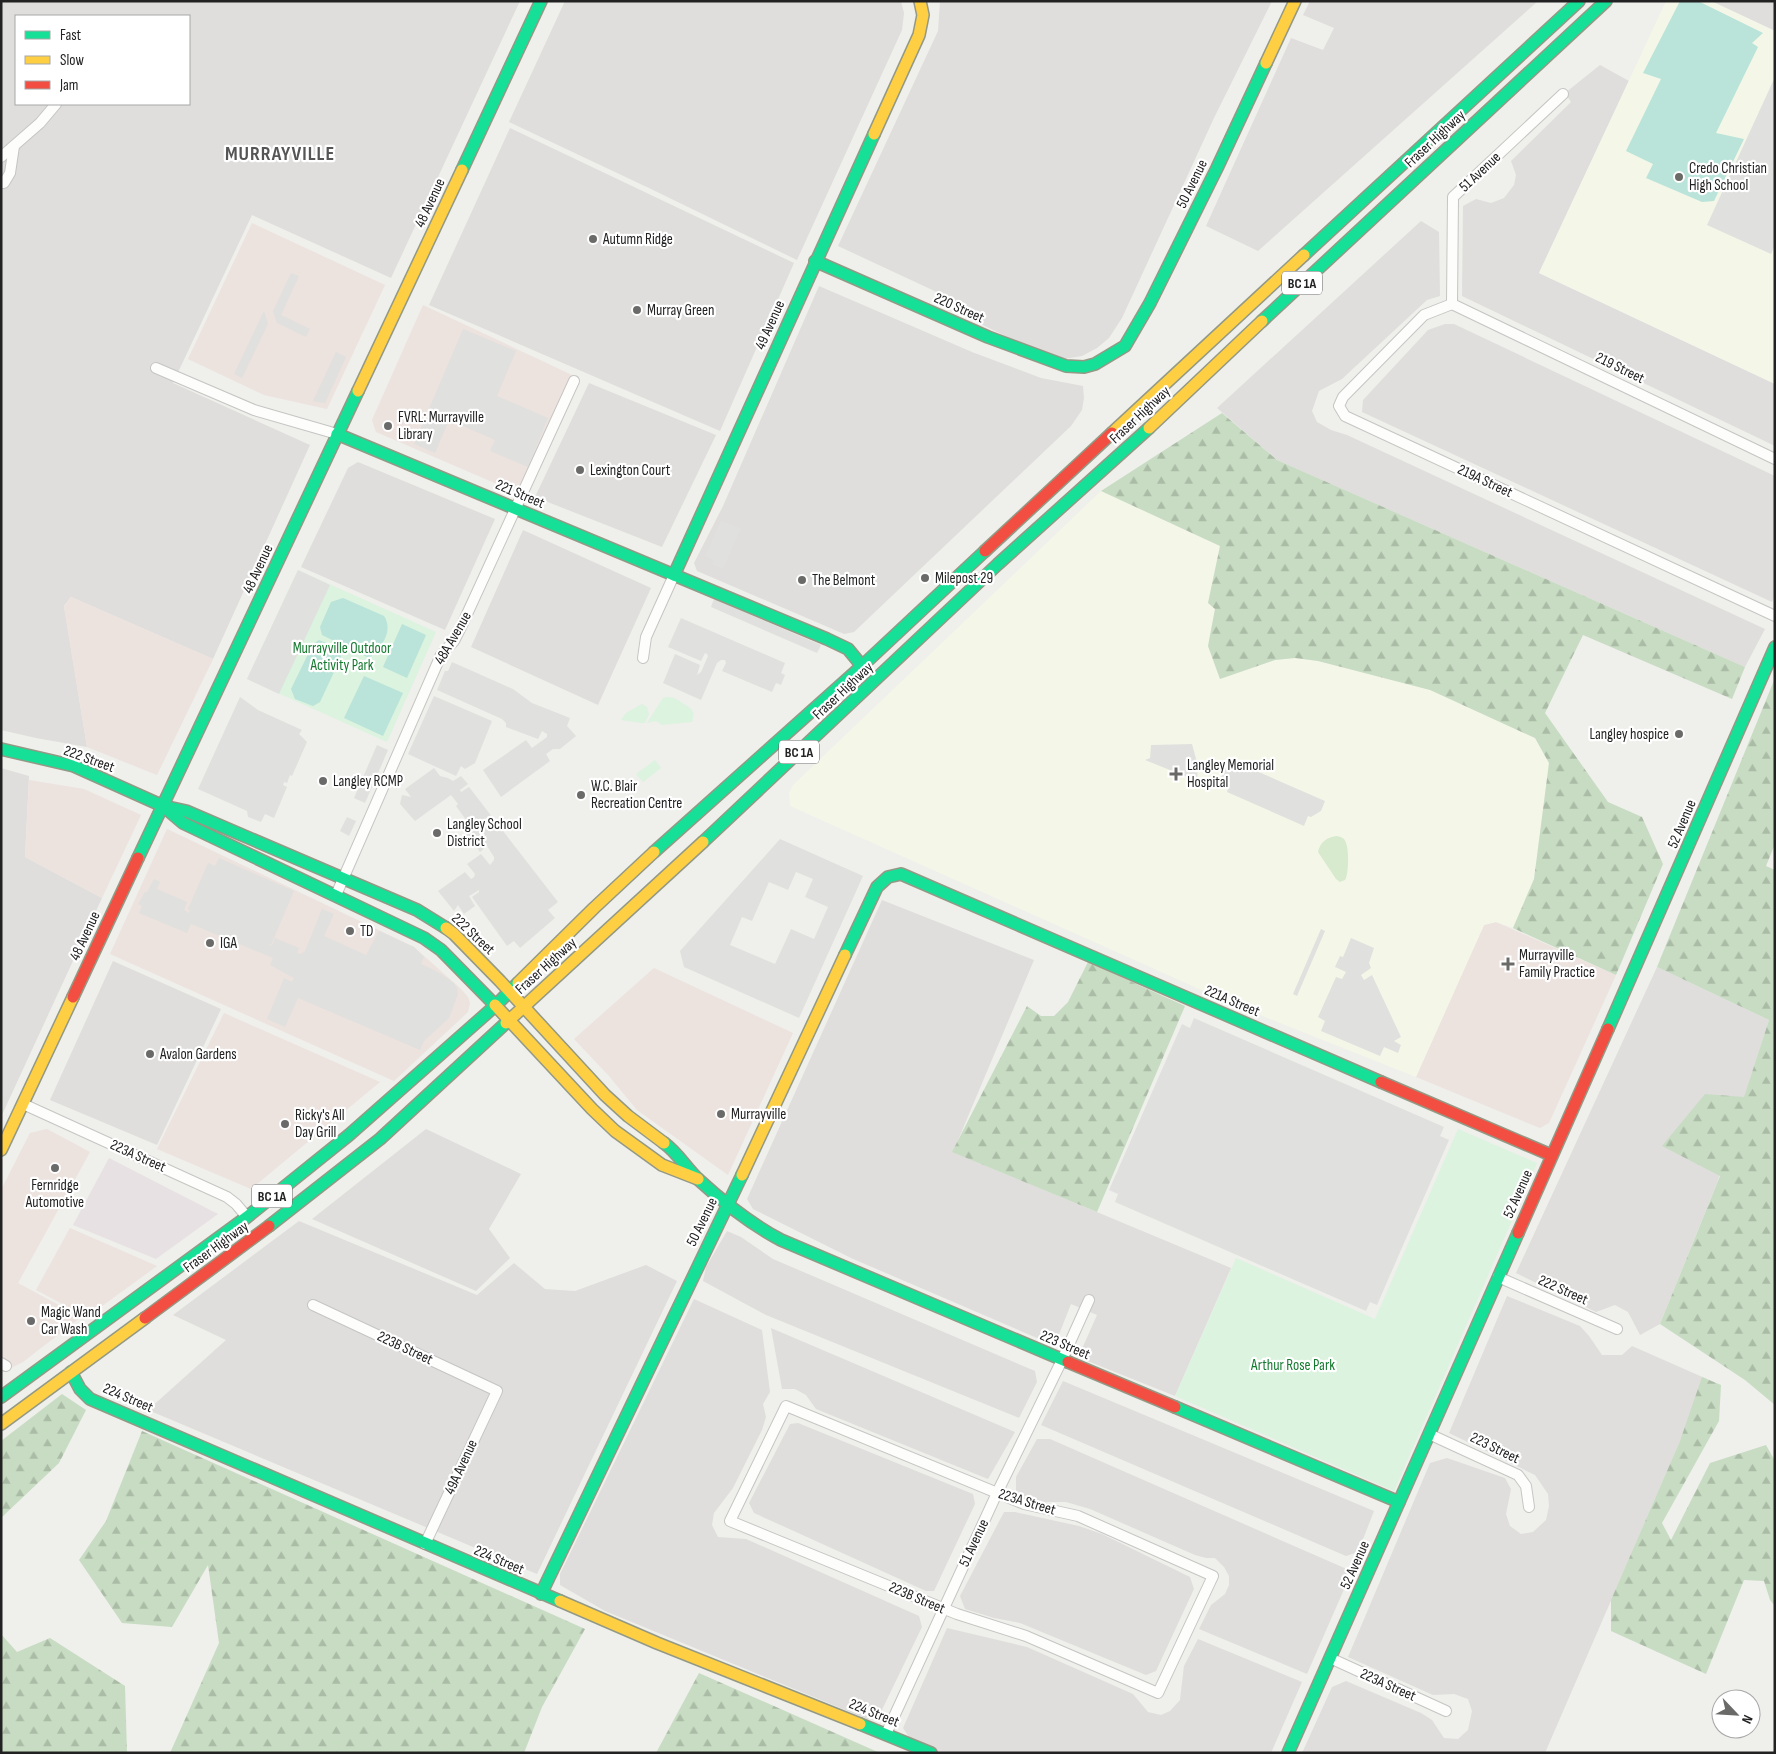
<svg xmlns="http://www.w3.org/2000/svg" width="1776" height="1754" viewBox="0 0 1776 1754" font-family="'Sofia Sans Condensed',sans-serif">
  <style>
    .residential { fill: #dfdedc; fill-rule: evenodd }
    .commercial { fill: #ece2de }
    .industrial { fill: #e8e1e3 }
    .education { fill: #f4f7e8 }
    .forest { fill: url(#forest-firs) }
    .park { fill: #dbf3df }
    .garden { fill: #d7eacd }
    .pitch { fill: #bae3d9 }
    .parking { fill: #e0e0de; fill-rule: evenodd }
    .lines { fill: none; stroke-linecap: round; stroke-linejoin: round }
    .street-casing { stroke: #c5c5c3; stroke-width: 12 }
    .fast-casing { stroke: #939984; stroke-width: 14 }
    .slow-casing { stroke: #939984; stroke-width: 14 }
    .jam-casing { stroke: #939984; stroke-width: 14 }
    .street { stroke: #fdfdfc; stroke-width: 10 }
    .fast { stroke: #16e098; stroke-width: 11 }
    .slow { stroke: #ffcf43; stroke-width: 11 }
    .jam { stroke: #f24e42; stroke-width: 11 }
    .poi-dot { fill: #6a6a68; stroke: #fff; stroke-width: 2 }
    .labels { text-anchor: middle; dominant-baseline: central; stroke-width: 4.5; stroke-linejoin: round; paint-order: stroke }
    .shield { fill: #fff; stroke: #646464; stroke-width: 1 }
    .shield-label { font-size: 14px; font-weight: bold; fill: #222 }
    .street-label { font-size: 15px; fill: #222; stroke: #fff }
    .poi-label { font-size: 15px; fill: #222; stroke: #fff; text-anchor: start }
    .park-label { font-size: 15px; fill: #157a30; stroke: #fff }
    .district-label { font-size: 20px; font-weight: bold; letter-spacing: 1px; fill: #555; stroke: #fff }
  </style>
  <defs>
    <pattern id="forest-firs" width="22" height="20" patternUnits="userSpaceOnUse" patternTransform="scale(1.25)"><rect width="22" height="20" fill="#c7dcc2"/><path d="M5 1l3.5 6h-7zM16 11l3.5 6h-7z" fill="#abbca6"/></pattern>
  </defs>
  <rect width="100%" height="100%" fill="#efefeb"/>
  <g class="residential">
    <path d="M1 1H520L391 278 252 215 173 383 310 445 213 659 71 597 64 606 87 747 36 738 1 730ZM16 16H189V104H16Z"/>
    <path d="M565 1H901L904 13 902 30 797 260 651 189 509 122Z"/>
    <path d="M940 1H1272L1214 118 1122 318 1109 338 1097 348 1082 356 1064 359 1046 356 952 310 956 301 838 246 938 31Z"/>
    <path d="M1310 1H1538L1258 251 1206 226 1291 38 1323 50 1334 28 1303 15Z"/>
    <path d="M1711 1H1775V31Z"/>
    <path d="M1600 65 1629 81 1539 273 1775 384V446L1462 296 1463 206 1476 199 1491 203 1504 198 1514 185 1516 175 1511 161 1571 102 1565 93Z"/>
    <path d="M510 128 794 263 720 431 429 305Z"/>
    <path d="M1421 221 1439 232 1440 296 1427 300 1342 379 1319 391 1312 411 1317 422 1331 430 1347 435 1765 629 1745 667 1277 460 1217 408Z"/>
    <path d="M819 286 972 352 1041 378 1083 386 1084 398 1082 410 1071 426 854 632 844 634 697 571 694 563 723 506Z"/>
    <path d="M1445 324H1454L1775 476V596L1772 602 1362 412 1363 400 1428 330Z"/>
    <path d="M589 383 716 435 662 547 535 497Z"/>
    <path d="M358 462 495 519 445 630 301 567 348 468Z"/>
    <path d="M523 530 651 588 598 705 471 647Z"/>
    <path d="M1 768 29 776 25 857 102 898 1 1117Z"/>
    <path d="M882 900 1034 960 953 1152 1231 1268 1175 1396 1085 1360 1081 1351 1097 1315 1071 1304 1058 1337 1051 1344 851 1258 753 1209 747 1199Z"/>
    <path d="M113 961 221 1009 157 1145 50 1100Z"/>
    <path d="M1657 967 1769 1020 1717 1183 1660 1324 1640 1335 1628 1312 1615 1305 1596 1312 1516 1273Z"/>
    <path d="M426 1129 521 1174 489 1229 510 1258 476 1291 312 1219Z"/>
    <path d="M299 1221 477 1295 514 1263 545 1289 575 1291 646 1265 677 1281 537 1574 148 1410 226 1340 173 1315Z"/>
    <path d="M727 1231 741 1237 773 1259 1035 1371 1037 1382 1019 1418 766 1315 703 1281 706 1267Z"/>
    <path d="M1507 1296 1580 1326 1589 1336 1602 1355H1622L1632 1346 1707 1379 1545 1753H1302L1332 1687 1346 1681 1421 1713 1432 1720 1444 1738 1458 1739 1468 1730 1472 1711 1468 1699 1454 1694 1433 1695 1348 1657 1430 1463 1447 1458 1505 1478 1511 1489 1506 1514 1510 1526 1521 1534 1533 1532 1546 1520 1549 1506 1548 1494 1535 1475 1449 1433Z"/>
    <path d="M694 1299 762 1330 770 1392 763 1404 766 1417 762 1430 733 1488 714 1513 712 1525 718 1537 746 1539 919 1616 922 1627 877 1720 867 1719 605 1611 560 1585V1574Z"/>
    <path d="M771 1328 1015 1432 988 1479 816 1409 806 1395 795 1389H782Z"/>
    <path d="M1063 1381 1374 1511 1358 1552 1346 1556 1041 1425Z"/>
    <path d="M798 1423 973 1494 975 1504 934 1591H926L754 1513 749 1503 790 1424Z"/>
    <path d="M1037 1439H1050L1349 1570V1578L1307 1674 1199 1629 1211 1605 1225 1594 1229 1585V1576L1224 1567 1215 1558H1206L1195 1555 1090 1509 1066 1502H1043L1024 1496 1016 1491V1477Z"/>
    <path d="M1004 1512H1015L1079 1526 1102 1534 1190 1577 1194 1589 1156 1671 1146 1675 1020 1623 994 1618 965 1609 960 1596Z"/>
    <path d="M947 1628 1027 1647 1133 1694 1148 1712 1161 1715 1170 1711 1180 1700 1184 1666 1198 1639 1302 1682 1271 1753H942L911 1740 903 1728Z"/>
  </g>
  <g class="commercial">
    <path d="M252 223 385 285 327 409 264 395 188 359Z"/>
    <path d="M423 305 572 375 518 493 376 432 372 420Z"/>
    <path d="M71 597 213 659 157 775 87 747 64 607Z"/>
    <path d="M29 780 84 789 141 815 102 898 25 857Z"/>
    <path d="M167 829 414 947 461 989 468 997 470 1003 468 1012 394 1081 110 954Z"/>
    <path d="M1496 922 1616 975 1549 1123 1540 1128 1416 1077 1484 925Z"/>
    <path d="M654 968 793 1033 728 1175 637 1110 609 1076 574 1039Z"/>
    <path d="M224 1013 380 1082 251 1189 157 1149Z"/>
    <path d="M47 1129 90 1152 18 1283 81 1317 23 1362 1 1373V1190L30 1133Z"/>
    <path d="M70 1228 157 1266 87 1317 36 1290Z"/>
  </g>
  <path class="industrial" d="M109 1158 218 1214 156 1259 73 1225Z"/>
  <g class="education">
    <path d="M1666 1H1711L1775 31V384L1539 273Z"/>
    <path d="M1101 491 1220 546 1208 603 1215 609 1208 646 1220 679 1275 660 1295 658 1318 661 1431 690 1535 738 1549 763 1534 879 1513 928 1496 922 1484 925 1416 1077 1235 1005 790 806 789 793 793 785Z"/>
  </g>
  <g class="forest">
    <path d="M1222 413 1277 460 1745 667 1732 699 1583 635 1545 713 1608 802 1642 817 1663 864 1616 975 1513 928 1534 879 1549 763 1535 738 1430 690 1318 661 1295 658 1275 660 1220 679 1208 646 1215 609 1208 603 1220 546 1101 491Z"/>
    <path d="M1775 678V844L1766 866 1775 870V1405L1745 1380 1660 1324 1720 1176 1662 1146 1705 1094 1744 1097 1769 1020 1657 967Z"/>
    <path d="M1088 962 1185 1006 1097 1212 952 1152 1027 1006 1041 1016H1054L1068 1002Z"/>
    <path d="M1702 1377 1721 1385 1719 1421 1662 1523 1671 1540 1710 1463 1766 1445 1775 1461V1606L1770 1600 1764 1581 1744 1580 1706 1674 1611 1631V1600L1680 1441Z"/>
    <path d="M62 1394 86 1410 59 1463 1 1518V1441Z"/>
    <path d="M142 1431 585 1629 542 1707 524 1753H170L219 1643 208 1565 172 1627 122 1623 79 1560 106 1521Z"/>
    <path d="M1 1634 17 1652 50 1638 125 1686 127 1753H1Z"/>
    <path d="M699 1673 880 1753H656Z"/>
  </g>
  <g class="park">
    <path d="M298 570 436 632 387 742 247 679Z"/>
    <path d="M667 697C674 697 677 699 682 703 691 708 696 710 692 722L662 725 656 721 647 723 663 698Z"/>
    <path d="M642 704 647 707 649 714 645 723H641L621 720 626 713Z"/>
    <path d="M655 760 661 768 643 782 636 774Z"/>
    <path d="M1458 1129 1537 1163 1394 1491 1175 1396 1236 1258 1375 1319Z"/>
  </g>
  <path class="garden" d="M1337 836C1341 837 1345 838 1346 843 1349 850 1349 874 1345 880L1340 882 1336 879 1318 852C1320 842 1327 837 1337 836Z"/>
  <g class="pitch">
    <path d="M1680 1H1698L1763 33 1752 43 1758 47 1716 133 1744 139 1714 201 1702 202 1646 178 1653 164 1626 151 1661 79 1643 73Z"/>
    <path d="M343 598 384 616C394 631 381 648 369 658L322 635 320 627 331 602Z"/>
    <path d="M402 624 426 635 407 678 383 667Z"/>
    <path d="M319 640 336 647 341 653V657L320 702 313 706 295 699 291 689 313 644Z"/>
    <path d="M364 676 403 693 383 736 344 718Z"/>
  </g>
  <g class="parking">
    <path d="M1775 77V245L1771 254 1707 225Z"/>
    <path d="M291 273 299 276 281 315 310 329 306 337 277 323 273 311Z"/>
    <path d="M264 311 268 324 242 378 234 374Z"/>
    <path d="M463 329 516 351 497 396 548 418 528 467 490 451 495 440 449 420 435 453 414 444Z"/>
    <path d="M336 352 346 357 325 403 313 401Z"/>
    <path d="M721 521 741 529 723 569 712 564 713 560 705 556Z"/>
    <path d="M298 570 330 585 279 694 247 679Z"/>
    <path d="M714 599 821 645 817 653 711 607Z"/>
    <path d="M681 618 785 663 781 673 785 675 781 685 776 683 772 692 722 671 726 663 725 660H721L717 663 701 700 663 683 675 654 700 665 697 675 701 672 708 656 707 654 705 653 701 661 668 647Z"/>
    <path d="M452 662 513 689 532 703 570 718 567 726 576 736 560 749H553L546 754 550 761 501 797 483 770 526 740 532 748 547 737V734L542 731 538 739 506 727V723L502 719 437 690 445 671H448Z"/>
    <path d="M434 696 492 721 475 763 465 769 461 766 456 776 408 754Z"/>
    <path d="M240 697 258 710 302 730 299 734 307 742 292 776 290 775 287 783 284 782 283 785 287 787 274 818 265 814 261 822 248 817 247 811 198 789Z"/>
    <path d="M1192 744 1198 766 1197 781 1145 760 1150 758 1151 745Z"/>
    <path d="M377 745 388 750 365 803 354 798Z"/>
    <path d="M1229 759 1325 801 1321 811 1311 817 1308 816 1304 826 1227 792 1230 782H1227L1223 789 1217 786Z"/>
    <path d="M434 768 440 776 448 778 453 781 461 776 468 784 460 790 461 792 469 787 558 902 548 910 555 918 520 948 514 941 507 946 472 897 479 892V890L469 896 475 906 464 914 458 905 454 911 438 891 465 872 471 879 474 877 475 874 467 864 481 854 490 865 494 860V857L487 846 480 852 462 829 469 824 456 806 458 804 451 795 415 821 400 804 402 795 411 797 405 789Z"/>
    <path d="M347 817 356 821 349 836 340 831Z"/>
    <path d="M780 839 863 876 799 1018 684 967 680 951ZM796 872 813 879 805 897 828 907 814 939 791 929 775 964 730 945 742 917 752 921 769 882 788 890Z"/>
    <path d="M219 858 294 891 271 945 267 944 272 946 275 938 299 948 297 953 301 954 305 951 322 909 334 914 324 936 366 955 379 931 414 947 424 957 421 964 438 972 454 983 457 988 458 994 449 1018 424 1041 420 1050 298 998 285 1027 267 1019 284 978 292 982 294 978 270 965 273 958 191 924 187 933 139 913 142 906 138 904 145 892H147L154 879 160 882 157 889 187 902 184 910 189 913 190 910 188 909 208 863 215 866Z"/>
    <path d="M1321 929 1325 931 1297 996 1293 994Z"/>
    <path d="M1351 938 1374 948 1369 963 1371 968 1361 975 1364 980 1372 975 1401 1037 1394 1041 1401 1045 1398 1053 1384 1047 1380 1056 1321 1031 1325 1021 1318 1017 1336 977 1342 979 1346 972 1335 967 1340 956 1343 957Z"/>
    <path d="M1194 1018 1444 1127 1440 1136 1449 1140 1377 1305 1370 1302 1366 1311 1115 1202 1118 1194 1109 1190 1182 1024 1190 1028Z"/>
  </g>
  <g class="lines">
    <defs>
      <g id="street">
        <path d="M1 157 40 123 56 104"/>
        <path d="M1 183H4L10 173 14 146"/>
        <path d="M1452 304 1424 315 1343 397 1339 406 1345 416 1775 616"/>
        <path d="M1452 304 1775 459"/>
        <path d="M1452 304 1453 197 1563 94"/>
        <path d="M156 368 254 410 337 434"/>
        <path d="M643 658 646 637 674 575"/>
        <path d="M336 895 441 655 454 641 462 625 574 381"/>
        <path d="M23 1104 227 1197 236 1204 247 1217"/>
        <path d="M1498 1277 1617 1329"/>
        <path d="M313 1305 497 1391 425 1544"/>
        <path d="M1 1363 6 1366"/>
        <path d="M786 1406 1024 1504 1078 1516 1213 1576 1158 1693 1026 1636 957 1614 730 1521Z"/>
        <path d="M1429 1434 1518 1475 1526 1486 1529 1507"/>
        <path d="M1330 1658 1446 1711"/>
        <path d="M886 1734 997 1493 1062 1360 1089 1300"/>
      </g>
      <g id="fast">
        <path d="M462 170 541 1"/>
        <path d="M1304 255 1579 1"/>
        <path d="M815 261 988 337 1066 366 1084 367 1095 364 1125 346 1150 303 1217 168 1266 63"/>
        <path d="M1262 321 1606 1"/>
        <path d="M337 434 827 639 848 649 862 666"/>
        <path d="M674 575 874 134"/>
        <path d="M1 749 74 766 163 806 186 811 417 910 446 928"/>
        <path d="M163 806 183 823 424 938 441 950 495 1005"/>
        <path d="M703 842 998 564 1149 428"/>
        <path d="M654 852 862 666 985 551"/>
        <path d="M138 858 358 391"/>
        <path d="M845 955 877 887 888 877 901 874 1381 1082"/>
        <path d="M1608 1029 1775 647"/>
        <path d="M664 1143C678 1153 686 1168 699 1180 724 1203 751 1224 781 1240L1068 1362"/>
        <path d="M269 1226 380 1139 506 1023"/>
        <path d="M71 1372 80 1389 90 1399 560 1601"/>
        <path d="M1 1397 247 1217 349 1135 495 1006 518 983"/>
        <path d="M1175 1407 1399 1502"/>
        <path d="M541 1594 742 1175"/>
        <path d="M860 1724 931 1753"/>
        <path d="M1288 1753 1518 1233"/>
      </g>
      <g id="slow">
        <path d="M1266 63 1295 1"/>
        <path d="M874 134 919 35 923 15 920 1"/>
        <path d="M358 391 462 170"/>
        <path d="M1149 428 1262 321"/>
        <path d="M1112 433 1304 255"/>
        <path d="M446 928 454 934 500 981 605 1095 628 1116 664 1143"/>
        <path d="M518 983 594 908 654 852"/>
        <path d="M495 1005 592 1109 615 1131 662 1165 698 1179"/>
        <path d="M506 1023 703 842"/>
        <path d="M1 1150 73 997"/>
        <path d="M742 1175 845 955"/>
        <path d="M1 1424 145 1318"/>
        <path d="M560 1601 657 1643 860 1724"/>
      </g>
      <g id="jam">
        <path d="M985 551 1112 433"/>
        <path d="M73 997 138 858"/>
        <path d="M1381 1082 1551 1155"/>
        <path d="M1518 1233 1608 1029"/>
        <path d="M145 1318 269 1226"/>
        <path d="M1068 1362 1175 1407"/>
      </g>
    </defs>
    <use href="#street" class="street-casing"/>
    <use href="#fast" class="fast-casing"/>
    <use href="#slow" class="slow-casing"/>
    <use href="#jam" class="jam-casing"/>
    <use href="#street" class="street"/>
    <use href="#fast" class="fast"/>
    <use href="#slow" class="slow"/>
    <use href="#jam" class="jam"/>
  </g>
  <g class="poi-dot">
    <circle cx="1679" cy="177" r="5"/>
    <circle cx="593" cy="239" r="5"/>
    <circle cx="637" cy="310" r="5"/>
    <circle cx="388" cy="426" r="5"/>
    <circle cx="580" cy="470" r="5"/>
    <circle cx="925" cy="578" r="5"/>
    <circle cx="802" cy="580" r="5"/>
    <circle cx="1679" cy="734" r="5"/>
    <path d="M1173.5 766.5h5v5h5v5h-5v5h-5v-5h-5v-5h5z"/>
    <circle cx="323" cy="781" r="5"/>
    <circle cx="581" cy="795" r="5"/>
    <circle cx="437" cy="833" r="5"/>
    <circle cx="350" cy="931" r="5"/>
    <circle cx="210" cy="943" r="5"/>
    <path d="M1505.5 956.5h5v5h5v5h-5v5h-5v-5h-5v-5h5z"/>
    <circle cx="150" cy="1054" r="5"/>
    <circle cx="721" cy="1114" r="5"/>
    <circle cx="285" cy="1124" r="5"/>
    <circle cx="55" cy="1168" r="5"/>
    <circle cx="31" cy="1321" r="5"/>
  </g>
  <g class="labels">
    <g class="shield">
      <rect x="1282" y="271.5" width="40" height="23" rx="4"/>
      <rect x="779" y="740.5" width="40" height="23" rx="4"/>
      <rect x="252" y="1184.5" width="40" height="23" rx="4"/>
    </g>
    <g class="shield-label">
      <text x="1302" y="283">BC 1A</text>
      <text x="799" y="752">BC 1A</text>
      <text x="272" y="1196">BC 1A</text>
    </g>
    <g class="street-label">
      <text transform="translate(1435 139) rotate(-43)">Fraser Highway</text>
      <text transform="translate(1480 172) rotate(-43)">51 Avenue</text>
      <text transform="translate(1192 184) rotate(-64)">50 Avenue</text>
      <text transform="translate(430 203) rotate(-65)">48 Avenue</text>
      <text transform="translate(959 308) rotate(24)">220 Street</text>
      <text transform="translate(770 325) rotate(-66)">49 Avenue</text>
      <text transform="translate(1620 368) rotate(26)">219 Street</text>
      <text transform="translate(1140 415) rotate(-43)">Fraser Highway</text>
      <text transform="translate(1485 481) rotate(25)">219A Street</text>
      <text transform="translate(520 494) rotate(23)">221 Street</text>
      <text transform="translate(258 569) rotate(-65)">48 Avenue</text>
      <text transform="translate(453 638) rotate(-60)">48A Avenue</text>
      <text transform="translate(843 691) rotate(-43)">Fraser Highway</text>
      <text transform="translate(89 759) rotate(20)">222 Street</text>
      <text transform="translate(1682 824) rotate(-67)">52 Avenue</text>
      <text transform="translate(473 934) rotate(43)">222 Street</text>
      <text transform="translate(85 936) rotate(-65)">48 Avenue</text>
      <text transform="translate(546 966) rotate(-42)">Fraser Highway</text>
      <text transform="translate(1232 1001) rotate(23)">221A Street</text>
      <text transform="translate(138 1156) rotate(24)">223A Street</text>
      <text transform="translate(1518 1194) rotate(-66)">52 Avenue</text>
      <text transform="translate(702 1222) rotate(-64)">50 Avenue</text>
      <text transform="translate(216 1247) rotate(-36)">Fraser Highway</text>
      <text transform="translate(1563 1290) rotate(24)">222 Street</text>
      <text transform="translate(1065 1345) rotate(23)">223 Street</text>
      <text transform="translate(405 1348) rotate(25)">223B Street</text>
      <text transform="translate(128 1398) rotate(23)">224 Street</text>
      <text transform="translate(1495 1448) rotate(26)">223 Street</text>
      <text transform="translate(461 1467) rotate(-65)">49A Avenue</text>
      <text transform="translate(1027 1502) rotate(17)">223A Street</text>
      <text transform="translate(974 1543) rotate(-65)">51 Avenue</text>
      <text transform="translate(499 1560) rotate(23)">224 Street</text>
      <text transform="translate(1355 1565) rotate(-66)">52 Avenue</text>
      <text transform="translate(917 1598) rotate(23)">223B Street</text>
      <text transform="translate(1388 1685) rotate(24)">223A Street</text>
      <text transform="translate(874 1713) rotate(22)">224 Street</text>
    </g>
    <g class="poi-label">
      <text x="1689" y="168">Credo Christian<tspan x="1689" dy="17">High School</tspan></text>
      <text x="603" y="239">Autumn Ridge</text>
      <text x="647" y="310">Murray Green</text>
      <text x="398" y="417">FVRL: Murrayville<tspan x="398" dy="17">Library</tspan></text>
      <text x="590" y="470">Lexington Court</text>
      <text x="935" y="578">Milepost 29</text>
      <text x="812" y="580">The Belmont</text>
      <text x="1669" y="734" text-anchor="end">Langley hospice</text>
      <text x="1187" y="765">Langley Memorial<tspan x="1187" dy="17">Hospital</tspan></text>
      <text x="333" y="781">Langley RCMP</text>
      <text x="591" y="786">W.C. Blair<tspan x="591" dy="17">Recreation Centre</tspan></text>
      <text x="447" y="824">Langley School<tspan x="447" dy="17">District</tspan></text>
      <text x="360" y="931">TD</text>
      <text x="220" y="943">IGA</text>
      <text x="1519" y="955">Murrayville<tspan x="1519" dy="17">Family Practice</tspan></text>
      <text x="160" y="1054">Avalon Gardens</text>
      <text x="731" y="1114">Murrayville</text>
      <text x="295" y="1115">Ricky's All<tspan x="295" dy="17">Day Grill</tspan></text>
      <text x="55" y="1185" text-anchor="middle">Fernridge<tspan x="55" dy="17">Automotive</tspan></text>
      <text x="41" y="1312">Magic Wand<tspan x="41" dy="17">Car Wash</tspan></text>
    </g>
    <g class="park-label">
      <text x="342" y="648">Murrayville Outdoor<tspan x="342" dy="17">Activity Park</tspan></text>
      <text x="1293" y="1365">Arthur Rose Park</text>
    </g>
    <g class="district-label">
      <text x="280" y="154">MURRAYVILLE</text>
    </g>
  </g>
  <rect width="1776" height="1754" fill="none" stroke="#222222" stroke-width="5"/>
  <rect x="15" y="15" width="175" height="90" fill="#ffffff" stroke="#a7a7a7"/>
  <rect x="25" y="31" width="25" height="8" fill="#16e098" stroke="#a7a7a7"/>
  <text x="60" y="40" font-size="15" fill="#222222">Fast</text>
  <rect x="25" y="56" width="25" height="8" fill="#ffcf43" stroke="#a7a7a7"/>
  <text x="60" y="65" font-size="15" fill="#222222">Slow</text>
  <rect x="25" y="81" width="25" height="8" fill="#f24e42" stroke="#a7a7a7"/>
  <text x="60" y="90" font-size="15" fill="#222222">Jam</text>
  <g transform="translate(1736 1714) rotate(115)"><circle r="24" fill="#ffffff" stroke="#a7a7a7"/>
  <path d="M0-4L9 19L0 12L-9 19Z" fill="#6a6a68"/>
  <text y="-8" font-size="14" font-weight="bold" text-anchor="middle" fill="#222222">N</text>
  </g>
</svg>
